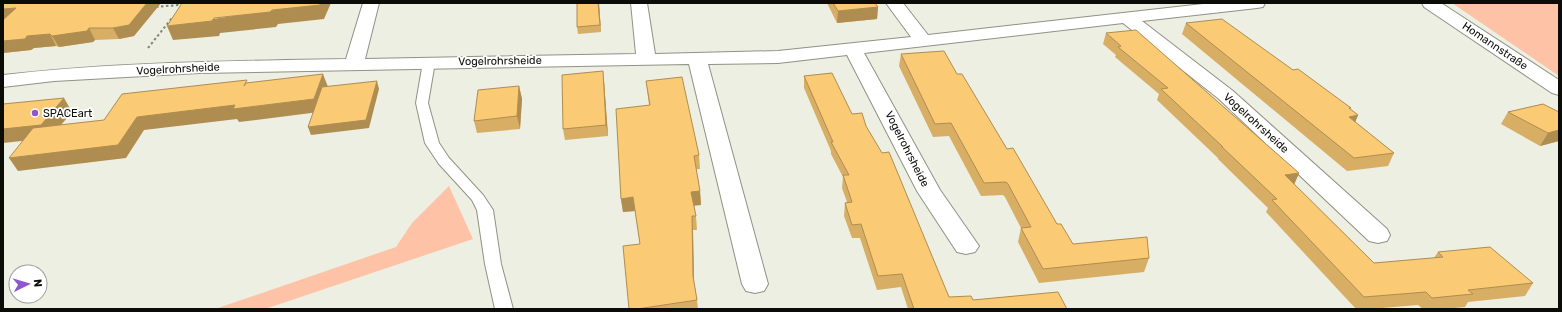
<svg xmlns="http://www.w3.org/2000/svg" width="1562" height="312" viewBox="0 0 1562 312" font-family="Rubik,sans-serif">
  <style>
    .green { fill: #fec2a6 }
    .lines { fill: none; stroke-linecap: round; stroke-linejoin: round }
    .lane-casing { stroke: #8f9284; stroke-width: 2 }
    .street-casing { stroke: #8f9284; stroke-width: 2 }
    .path { stroke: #818379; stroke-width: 2; stroke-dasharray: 2.5 2.5; stroke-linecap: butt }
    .lane { fill: #fff; fill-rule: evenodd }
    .street { fill: #fff; fill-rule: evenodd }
    .wall { fill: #d7ae64 }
    .shaded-wall { fill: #af8d51 }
    .building { fill: #faca74; stroke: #af8d51 }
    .poi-dot { fill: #8f56cd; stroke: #fff; stroke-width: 1.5 }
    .labels { text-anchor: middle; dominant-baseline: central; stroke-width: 3.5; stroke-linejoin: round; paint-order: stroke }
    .street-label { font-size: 11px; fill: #0b0c07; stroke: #fff }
    .poi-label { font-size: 11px; fill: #0b0c07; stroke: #fff; text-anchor: start }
  </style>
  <rect width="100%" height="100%" fill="#ecefe1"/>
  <g class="green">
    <path d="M1452 3H1559V76Z"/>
    <path d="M449 186 473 239 265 309H215L396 247 412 223Z"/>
  </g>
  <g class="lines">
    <defs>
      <path id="lane" d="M429 58 433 59 435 62 428 103 439 143 449 158 483 195 493 210 501 264 513 309H495L485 264 477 210 472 200 439 164 425 143 416 103 423 62 425 59Z"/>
      <g id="street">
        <path d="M363 3H379L365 59 636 54 631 3H647L655 54 778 51 911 37 886 3H903L928 35 1212 3H1265L1263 7 1257 8 1142 21 1233 91 1387 229 1390 235 1387 241 1378 243 1369 241 1219 99 1123 23 864 53 940 190 979 246 975 252 966 254 957 252 917 191 847 55 778 63 708 64 768 284 764 291 755 293 746 291 742 284 689 64 199 73 54 81 3 87V75C117 62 231 61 346 59Z"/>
        <path d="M1422 3H1441L1559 80V95L1552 93 1424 7Z"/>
      </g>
    </defs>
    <use href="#lane" class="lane-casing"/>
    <use href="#street" class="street-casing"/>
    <g class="path">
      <path d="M156 7 178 5 181 7"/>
      <path d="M148 48 172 18"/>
    </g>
    <use href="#lane" class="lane"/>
    <use href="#street" class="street"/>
  </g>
  <g class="wall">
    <path d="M3 3H161L134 36 119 39 95 40 93 42 59 47 56 46 34 48 31 50 3 53Z"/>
    <path d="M599 3 601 32 578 34 577 27Z"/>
    <path d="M827 3H875L878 7 877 19 837 23Z"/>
    <path d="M1186 23 1351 108V110L1358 115 1355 122 1394 153 1388 166 1347 171 1182 34Z"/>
    <path d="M1106 33 1299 173 1294 184 1374 263 1434 258 1438 252 1533 283 1525 296 1468 302 1465 307 1444 309H1423L1418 305 1370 309H1356L1266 212 1268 208 1218 159V158L1157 100 1159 94 1115 57 1116 55 1103 44Z"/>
    <path d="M901 54 957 74 1057 224 1073 244 1149 258 1144 272 1039 283 1018 242 1021 228 1005 197 1003 195 981 196 949 136 933 137 899 66Z"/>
    <path d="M804 76 852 114 866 126 949 297 973 300 1067 309H908L901 287 877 290 860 238H852L844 216 845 203 847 202 842 188 843 177 831 154V151L804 88Z"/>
    <path d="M604 81 608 136 565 140 563 129Z"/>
    <path d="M646 81 699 155 700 169H696L700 191 701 205H694L696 216 697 230H693L694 282 697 300 698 309H629L640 244 635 211 623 212 621 199 649 105Z"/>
    <path d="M519 86 522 99 520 129 477 133 474 121Z"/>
    <path d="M1543 104 1559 141 1540 146 1501 124 1508 112Z"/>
  </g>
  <g class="shaded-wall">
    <path d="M147 3H161L134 36 119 39 113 28Z"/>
    <path d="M320 3H331L324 19 278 24 276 27 220 33 219 36 173 40 167 26Z"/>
    <path d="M598 3H599L601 32 600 25Z"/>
    <path d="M878 7 877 19 837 23 838 11Z"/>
    <path d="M16 8 3 20V9Z"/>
    <path d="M89 28 95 40 93 42 59 47 52 36Z"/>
    <path d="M50 34 56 46 34 48 31 50 3 53V41L27 36Z"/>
    <path d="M603 71 604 81 608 136 606 125Z"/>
    <path d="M323 74 328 87 319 112 239 122 237 119 144 130 126 158 18 171 9 158 137 117Z"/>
    <path d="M377 81 379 89 369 128 311 135 308 127Z"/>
    <path d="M519 86 522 99 520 129 517 116Z"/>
    <path d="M64 98 72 112 50 138 3 143V129Z"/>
    <path d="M1358 115 1353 128 1349 117Z"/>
    <path d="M1559 130V141L1540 146 1548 133Z"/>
    <path d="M1299 173 1294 185 1285 175Z"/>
    <path d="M700 191 701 205 692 206 691 192Z"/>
    <path d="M633 197 635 211 623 212 621 199Z"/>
    <path d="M692 216 693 230 694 290 693 276Z"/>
  </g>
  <g class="building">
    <path d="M3 3H147L129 25 113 28H89L87 31 52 36 50 34 27 36 25 39 3 41V20L16 8 3 9Z"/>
    <path d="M182 3H320V5L272 10 270 12 214 18 212 21 167 26Z"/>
    <path d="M577 3H598L600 25 577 27Z"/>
    <path d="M833 3H875L878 7 838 11Z"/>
    <path d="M1222 19 1293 70 1298 69 1351 108H1349L1358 115 1349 117 1394 153 1354 158 1186 23Z"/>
    <path d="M1136 30 1299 173 1285 175 1374 263 1443 257 1438 252 1490 247 1533 283 1468 290 1473 294 1432 298 1426 292 1364 297 1272 200 1277 199 1222 147H1223L1161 89 1168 88 1118 47 1121 46 1106 33Z"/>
    <path d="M944 51 957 74H962L1007 149 1013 148 1057 224H1061L1073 244 1147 237 1149 258 1043 269 1021 228 1031 227 1008 184 1006 182 984 183 951 123 935 124 901 54Z"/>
    <path d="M603 71 606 125 563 129 562 75Z"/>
    <path d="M832 73 852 114 862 113 866 126 882 153 889 152 949 297 971 296 973 300 1058 292 1067 309H914L902 274 878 276 861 224 852 225 845 203 852 202 843 175H849L831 142H833L804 76Z"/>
    <path d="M323 74 314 99 233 109 235 105 137 117 118 145 9 158 33 128 104 120 122 94 247 80 244 86 246 83Z"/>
    <path d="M682 77 699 155 694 156 700 191 691 192 696 216H692L693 276 697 300 637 309H629L623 246 640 244 633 197 621 199 616 109 650 105 646 81Z"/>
    <path d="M377 81 366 120 308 127 322 87Z"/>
    <path d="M519 86 517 116 474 121 478 90Z"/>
    <path d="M64 98 41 125 3 129V104Z"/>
    <path d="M1543 104 1559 112V130L1548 133 1508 112Z"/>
  </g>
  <circle class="poi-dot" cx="35" cy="113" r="4"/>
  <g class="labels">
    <g class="street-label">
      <text transform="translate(1495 46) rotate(34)">Homannstraße</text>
      <text transform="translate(500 61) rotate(-1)">Vogelrohrsheide</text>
      <text transform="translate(178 69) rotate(-3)">Vogelrohrsheide</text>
      <text transform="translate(1256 123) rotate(42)">Vogelrohrsheide</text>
      <text transform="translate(907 149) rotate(63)">Vogelrohrsheide</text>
    </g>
    <g class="poi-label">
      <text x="43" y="113">SPACEart</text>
    </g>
  </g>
  <rect width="1562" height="312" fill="none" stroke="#0b0c07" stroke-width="8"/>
  <g transform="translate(28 284) rotate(85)"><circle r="19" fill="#ffffff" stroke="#9d9e9c"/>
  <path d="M0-3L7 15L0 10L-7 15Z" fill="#8f56cd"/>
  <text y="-6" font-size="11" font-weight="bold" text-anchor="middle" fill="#0b0c07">N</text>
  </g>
</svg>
